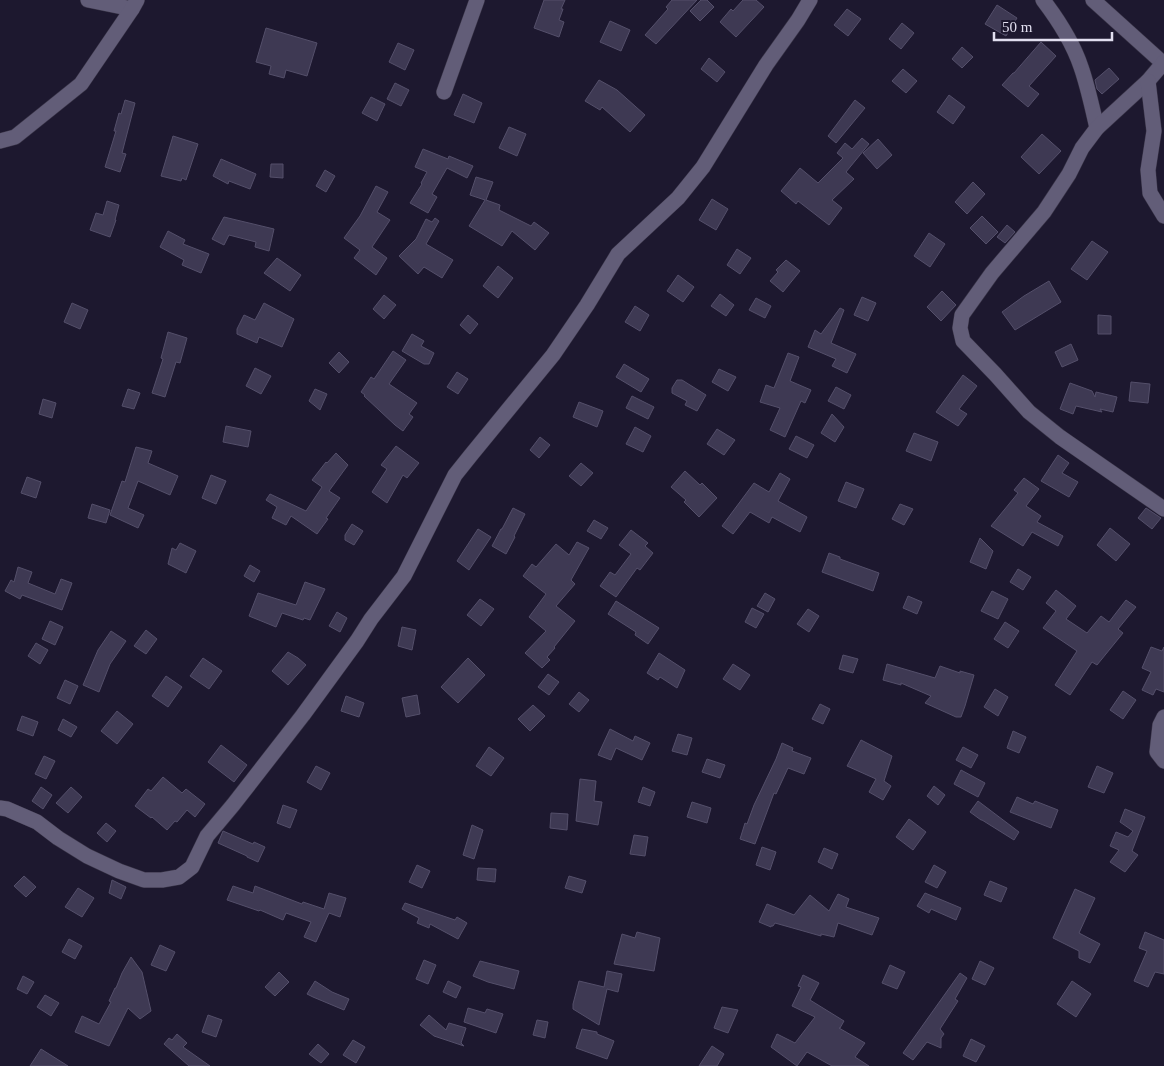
<svg xmlns="http://www.w3.org/2000/svg" width="1164" height="1066" viewBox="0 0 1164 1066" font-family="Georgia,serif">
  <style>
    .building { fill: #3e3953; stroke: #544f6a }
    .lines { fill: none; stroke-linecap: round; stroke-linejoin: round }
    .street-casing { stroke: #383346; stroke-width: 16 }
    .street { stroke: #625d78; stroke-width: 15 }
  </style>
  <rect width="100%" height="100%" fill="#1d182f"/>
  <g class="building">
    <path d="M544 0H565L561 9H563L559 20 564 22 559 37 534 28Z"/>
    <path d="M672 0H697L656 44 645 35 668 9 666 7Z"/>
    <path d="M701 0H707L714 7 700 21 690 11Z"/>
    <path d="M743 0H756L764 7 736 37 720 22 731 9 733 11Z"/>
    <path d="M997 5 1017 18 1006 36 985 24Z"/>
    <path d="M847 9 861 19 848 36 834 25Z"/>
    <path d="M610 21 630 30 621 51 600 42Z"/>
    <path d="M902 23 914 33 901 49 889 39Z"/>
    <path d="M266 28 317 43 307 76 286 70 284 78 269 74 271 66 256 62Z"/>
    <path d="M1041 42 1056 56 1029 86 1039 94 1028 107 1002 85 1013 73H1014Z"/>
    <path d="M398 43 414 50 405 70 389 62Z"/>
    <path d="M962 47 973 57 962 68 952 59Z"/>
    <path d="M709 58 725 72 717 82 701 69Z"/>
    <path d="M1109 68 1119 79 1102 94 1097 89 1095 80Z"/>
    <path d="M903 69 917 81 906 93 892 81Z"/>
    <path d="M599 80 617 90 645 115 630 132 602 107 600 110 585 101Z"/>
    <path d="M395 83 409 90 401 106 387 99Z"/>
    <path d="M463 94 482 103 474 123 454 115Z"/>
    <path d="M949 95 965 107 953 124 937 112Z"/>
    <path d="M371 97 385 104 377 121 362 113Z"/>
    <path d="M125 100 135 103 122 153 126 154 120 172 105 167 116 131H114L119 113 121 114Z"/>
    <path d="M855 100 865 108 836 143 828 136Z"/>
    <path d="M509 127 526 134 517 156 499 148Z"/>
    <path d="M1042 134 1061 151 1039 174 1021 157Z"/>
    <path d="M173 136 198 144 186 180 182 178 181 181 161 176Z"/>
    <path d="M862 138 869 144 846 172 854 179 832 200 842 208 829 225 798 201 796 204 781 191 800 168 818 183 843 158 837 153 845 143 852 149Z"/>
    <path d="M878 139 892 155 877 169 863 153Z"/>
    <path d="M423 149 448 159 449 156 473 166 467 178 447 168 432 194 437 197 428 213 410 203 422 184 421 183 427 172 415 167Z"/>
    <path d="M221 159 256 174 250 189 229 181 228 184 213 176Z"/>
    <path d="M271 164H283V178L270 177Z"/>
    <path d="M325 170 335 176 326 192 316 186Z"/>
    <path d="M476 177 493 182 486 200 500 205 499 210 531 226 534 222 549 233 535 250 512 231 502 246 469 226 485 200 470 195Z"/>
    <path d="M973 182 985 194 967 214 955 202Z"/>
    <path d="M376 186 388 192 377 212 390 220 372 247 387 258 376 275 354 258 360 250 344 238 360 216Z"/>
    <path d="M712 199 728 209 716 230 699 220Z"/>
    <path d="M107 201 119 205 115 220H116L110 237 90 230 96 213 103 215Z"/>
    <path d="M982 216 998 232 986 244 970 228Z"/>
    <path d="M224 217 274 229 269 251 255 247 256 242 229 235 224 245 212 239Z"/>
    <path d="M435 218 439 221 426 244 453 260 442 278 424 267 418 274 399 256 416 239 426 219 432 222Z"/>
    <path d="M1007 225 1015 232 1005 243 997 237Z"/>
    <path d="M168 231 185 240 183 244 209 254 201 273 182 265 184 260 160 247Z"/>
    <path d="M929 233 945 244 930 267 914 256Z"/>
    <path d="M1092 241 1108 252 1087 280 1071 269Z"/>
    <path d="M737 249 751 258 740 274 727 265Z"/>
    <path d="M277 258 301 275 290 291 264 273Z"/>
    <path d="M786 260 800 271 783 292 770 281 778 272 776 270Z"/>
    <path d="M498 266 513 278 498 298 483 286Z"/>
    <path d="M678 275 694 287 683 302 667 291Z"/>
    <path d="M1049 281 1061 302 1015 330 1002 312 1024 296Z"/>
    <path d="M942 291 956 305 941 321 927 307Z"/>
    <path d="M720 294 734 305 726 316 711 306Z"/>
    <path d="M384 295 396 305 384 319 373 309Z"/>
    <path d="M862 297 876 303 868 321 854 315Z"/>
    <path d="M756 298 771 306 765 318 749 310Z"/>
    <path d="M72 303 88 310 80 329 64 322Z"/>
    <path d="M264 303 294 319 282 347 259 337 257 343 237 334V329L244 315 255 320Z"/>
    <path d="M635 306 649 315 640 331 625 322Z"/>
    <path d="M840 308 844 310 831 343 856 354 847 373 832 366 836 359 808 347 815 330 821 334Z"/>
    <path d="M468 315 478 324 470 334 460 325Z"/>
    <path d="M1098 315 1111 316V334H1098Z"/>
    <path d="M168 332 187 338 180 363 176 362 165 397 152 393 163 359 161 358Z"/>
    <path d="M412 334 424 341 421 346 434 353 429 364H424L402 351Z"/>
    <path d="M1071 344 1078 360 1062 367 1055 352Z"/>
    <path d="M393 351 406 360 389 384 417 403 409 414 413 417 403 431 395 425 364 396 365 395 361 392 371 377 374 379Z"/>
    <path d="M339 352 349 362 339 373 329 363Z"/>
    <path d="M788 353 799 357 790 381 811 390 805 403 801 401 785 437 770 430 780 408 760 402 766 385 774 388Z"/>
    <path d="M624 364 649 379 641 392 616 377Z"/>
    <path d="M255 368 271 376 261 394 246 386Z"/>
    <path d="M719 369 736 377 728 391 712 382Z"/>
    <path d="M457 372 468 379 458 394 447 387Z"/>
    <path d="M963 375 977 386 959 409 967 414 958 426 936 412Z"/>
    <path d="M677 380H682L706 395 697 411 685 405 687 401 672 393V388Z"/>
    <path d="M1131 382 1150 384 1148 403 1129 401Z"/>
    <path d="M1070 383 1092 391 1095 397 1096 392 1117 397 1113 412 1100 409 1102 412 1076 406 1073 414 1060 409Z"/>
    <path d="M836 387 851 395 844 409 828 401Z"/>
    <path d="M128 389 140 393 134 409 122 406Z"/>
    <path d="M315 389 327 394 320 410 309 401Z"/>
    <path d="M632 396 654 407 648 419 626 408Z"/>
    <path d="M43 399 56 403 52 418 39 414Z"/>
    <path d="M579 402 603 411 597 427 573 417Z"/>
    <path d="M832 414 844 427 835 442 821 433Z"/>
    <path d="M226 426 251 431 248 447 223 442Z"/>
    <path d="M635 427 651 436 643 452 626 444Z"/>
    <path d="M717 429 735 440 724 455 707 444Z"/>
    <path d="M914 433 938 442 931 461 906 451Z"/>
    <path d="M796 436 814 445 807 458 789 449Z"/>
    <path d="M540 437 550 445 539 458 530 450Z"/>
    <path d="M396 446 419 463 407 478 403 475 387 503 372 492 387 469 381 465Z"/>
    <path d="M136 447 152 451 148 463 178 476 170 495 138 481 128 508 144 515 138 528 110 515 122 481 125 482Z"/>
    <path d="M336 453 348 465 329 491 340 498 326 518 328 519 317 534 291 516 286 525 272 518 277 507 266 500 270 494 306 511 322 487 312 480 326 462 327 463Z"/>
    <path d="M1058 455 1069 463 1062 473 1078 482 1069 497 1041 481Z"/>
    <path d="M581 463 593 473 581 486 569 476Z"/>
    <path d="M685 471 700 485 702 483 717 498 699 517 684 502 686 500 671 487Z"/>
    <path d="M780 473 790 479 778 501 807 517 800 532 772 517 769 523 750 512 733 534 722 526 754 483 769 492Z"/>
    <path d="M211 475 226 481 216 504 202 498Z"/>
    <path d="M27 477 41 482 36 498 21 493Z"/>
    <path d="M1024 478 1039 489 1026 506 1041 516 1037 522 1063 536 1058 546 1032 532 1023 546 991 526 1018 493 1014 490Z"/>
    <path d="M846 482 864 489 856 508 838 501Z"/>
    <path d="M92 504 110 510 106 523 88 518Z"/>
    <path d="M900 504 913 509 904 525 892 519Z"/>
    <path d="M513 508 525 514 514 536 515 537 506 554 492 546 501 529H502Z"/>
    <path d="M1146 508 1161 518 1152 529 1138 518Z"/>
    <path d="M594 520 608 528 601 539 587 531Z"/>
    <path d="M352 524 363 531 354 545 345 540V535Z"/>
    <path d="M1110 528 1130 544 1116 561 1097 545Z"/>
    <path d="M478 529 491 537 469 570 457 561Z"/>
    <path d="M631 530 648 543 645 546 653 553 640 570 637 568 616 597 600 586 610 572 615 575 631 554 619 545Z"/>
    <path d="M980 538 993 551 986 569 970 562Z"/>
    <path d="M577 542 589 548 571 580 575 584 556 606 575 621 554 647 555 648 547 657 550 660 542 668 525 653 546 631 529 617 546 594 523 576 532 564 536 567 556 544 569 555Z"/>
    <path d="M180 543 196 551 186 573 168 564 172 548 176 550Z"/>
    <path d="M829 553 840 557V559L879 573 873 591 822 572Z"/>
    <path d="M250 565 260 571 254 582 244 576Z"/>
    <path d="M18 567 32 572 28 583 55 594 61 579 72 583 62 610 22 595 20 599 5 591 11 580 14 582Z"/>
    <path d="M1018 569 1031 577 1023 590 1010 582Z"/>
    <path d="M305 582 325 589 310 620 304 618 303 620 282 613 276 627 249 616 258 593 296 605Z"/>
    <path d="M1056 590 1076 606 1066 619 1087 633 1101 616 1109 622 1126 600 1136 607 1118 629 1123 633 1097 665 1092 662 1070 695 1055 685 1077 651 1043 628 1056 611 1046 603Z"/>
    <path d="M992 591 1008 599 998 619 981 611Z"/>
    <path d="M765 593 775 599 768 612 757 606Z"/>
    <path d="M908 596 922 602 917 614 903 608Z"/>
    <path d="M480 599 494 609 481 626 467 615Z"/>
    <path d="M616 601 659 628 648 644 635 635 636 632 608 614Z"/>
    <path d="M752 608 764 614 756 628 745 622Z"/>
    <path d="M808 609 819 616 809 632 797 624Z"/>
    <path d="M337 612 347 618 340 632 329 626Z"/>
    <path d="M50 621 63 627 55 645 42 639Z"/>
    <path d="M1005 622 1019 631 1008 648 994 639Z"/>
    <path d="M402 627 416 630 412 650 398 646Z"/>
    <path d="M146 630 157 639 146 654 134 646Z"/>
    <path d="M111 631 126 641 110 664 99 692 83 685 98 650Z"/>
    <path d="M36 643 48 650 40 664 28 656Z"/>
    <path d="M1151 647 1162 651 1164 647V692L1156 689 1153 695 1142 690 1151 672 1142 668Z"/>
    <path d="M288 652 298 658 306 665 288 685 272 671Z"/>
    <path d="M659 653 685 670 677 688 660 677 658 680 647 673Z"/>
    <path d="M843 655 858 659 853 673 839 669Z"/>
    <path d="M203 658 222 671 209 689 190 676Z"/>
    <path d="M468 658 485 675 458 703 441 687Z"/>
    <path d="M733 664 750 675 740 690 723 679Z"/>
    <path d="M887 664 935 678 940 666 960 673V671L974 675 965 706 961 717H956L925 703 931 696 901 683V685L883 680Z"/>
    <path d="M548 674 559 682 549 695 538 687Z"/>
    <path d="M166 676 182 687 168 707 152 696Z"/>
    <path d="M65 680 78 686 70 704 57 698Z"/>
    <path d="M995 689 1008 697 998 716 984 707Z"/>
    <path d="M1123 691 1136 700 1123 719 1110 710Z"/>
    <path d="M579 692 589 700 579 712 569 704Z"/>
    <path d="M417 695 420 714 406 717 402 698Z"/>
    <path d="M346 696 364 703 359 717 341 711Z"/>
    <path d="M820 704 830 709 823 724 812 719Z"/>
    <path d="M533 705 545 716 530 731 518 719Z"/>
    <path d="M117 711 133 724 117 744 101 731Z"/>
    <path d="M22 716 38 722 33 736 17 730Z"/>
    <path d="M63 719 77 727 71 737 58 730Z"/>
    <path d="M610 729 633 741 635 736 650 743 642 760 616 748 611 760 598 755Z"/>
    <path d="M1013 731 1026 737 1019 753 1007 748Z"/>
    <path d="M678 734 692 738 687 755 672 751Z"/>
    <path d="M861 740 892 756 884 781 891 786 883 800 869 792 876 779 847 766Z"/>
    <path d="M782 743 793 748 792 751 811 758 804 774 788 768 776 794 774 793 755 844 740 839 745 823 747 824 754 805 776 759Z"/>
    <path d="M221 745 247 765 234 782 208 762Z"/>
    <path d="M489 747 504 758 491 776 476 766Z"/>
    <path d="M963 747 978 755 971 768 956 760Z"/>
    <path d="M44 756 55 761 46 779 35 774Z"/>
    <path d="M707 759 725 765 720 778 702 772Z"/>
    <path d="M316 766 330 773 321 790 307 782Z"/>
    <path d="M1097 766 1113 773 1104 793 1088 787Z"/>
    <path d="M961 770 985 783 978 797 954 784Z"/>
    <path d="M163 777 182 793 186 789 205 804 195 817 187 810 177 822 175 821 167 830 152 817 151 818 135 806 148 789 151 791Z"/>
    <path d="M580 779 596 781 594 801 602 802 598 825 576 821Z"/>
    <path d="M934 786 945 795 938 805 927 796Z"/>
    <path d="M41 787 52 795 43 809 32 801Z"/>
    <path d="M71 787 82 797 68 813 56 803Z"/>
    <path d="M643 787 655 792 650 806 638 802Z"/>
    <path d="M1017 797 1033 804 1035 801 1058 810 1051 828 1010 812Z"/>
    <path d="M978 801 1019 832 1014 840 982 820H981L970 812Z"/>
    <path d="M692 802 711 808 707 823 687 817Z"/>
    <path d="M283 805 297 810 290 828 277 823Z"/>
    <path d="M1125 809 1145 817 1132 851 1138 855 1125 872 1110 862 1119 850 1110 846 1116 832 1128 837 1133 831 1120 822Z"/>
    <path d="M551 813 568 814 567 830 550 828Z"/>
    <path d="M909 819 926 832 913 850 896 837Z"/>
    <path d="M106 823 116 831 107 842 97 833Z"/>
    <path d="M472 825 483 830 474 859 463 855Z"/>
    <path d="M223 831 253 844 254 842 265 847 258 862 247 857V856L218 843Z"/>
    <path d="M634 835 648 837 645 856 630 854Z"/>
    <path d="M762 847 776 852 770 870 756 865Z"/>
    <path d="M824 848 838 854 832 869 818 862Z"/>
    <path d="M417 865 430 871 422 888 409 882Z"/>
    <path d="M934 865 946 872 937 888 925 882Z"/>
    <path d="M478 868 496 869 495 882 477 880Z"/>
    <path d="M24 876 36 887 26 897 14 886Z"/>
    <path d="M569 876 586 881 582 893 565 888Z"/>
    <path d="M112 880 126 887 121 899 109 893Z"/>
    <path d="M990 881 1007 888 1001 902 984 895Z"/>
    <path d="M233 886 253 893 255 886 302 904 303 902 324 909 329 893 346 898 340 917 329 913 316 942 304 937 311 922 286 913 283 920 260 910 259 911 227 900Z"/>
    <path d="M78 888 94 898 82 917 65 907Z"/>
    <path d="M1075 889 1095 898 1079 933 1100 944 1090 963 1079 958V951L1053 938Z"/>
    <path d="M925 893 961 908 956 920 931 909 929 913 917 906Z"/>
    <path d="M838 894 849 899 846 907 879 918 872 935 838 923 834 937 821 934V936L775 923 773 926H771V927L759 922 767 904 794 915 810 895 829 911Z"/>
    <path d="M405 903 455 920 457 917 467 923 458 939 430 924 429 928 417 923 419 918 402 909Z"/>
    <path d="M637 932 660 938 654 971 614 964 622 934 635 938Z"/>
    <path d="M1145 932 1164 940V974L1155 972 1148 987 1134 981 1147 951 1139 948Z"/>
    <path d="M69 939 82 946 75 959 62 952Z"/>
    <path d="M160 945 175 952 166 971 151 965Z"/>
    <path d="M131 957 142 972 151 1011 140 1019 128 1008 109 1046 75 1032 82 1016 99 1024 111 1002 109 1001 115 988H116L122 973Z"/>
    <path d="M424 960 436 965 428 984 416 979Z"/>
    <path d="M480 961 519 971 514 989 488 982 473 976Z"/>
    <path d="M980 961 994 968 985 985 972 979Z"/>
    <path d="M890 965 905 972 897 989 882 983Z"/>
    <path d="M607 971 622 974 618 992 607 989 599 1025 573 1009V1004L579 981 604 987Z"/>
    <path d="M279 972 289 982 275 996 265 987Z"/>
    <path d="M960 973 967 978 955 999 958 1001 940 1029 944 1034 941 1038V1048L927 1042 913 1060 903 1053Z"/>
    <path d="M803 975 819 983 810 1000 844 1021 840 1028H839L865 1043 855 1057 869 1066H832L807 1052 797 1066 771 1047 777 1034 795 1043 815 1017 792 1006 801 987 798 986Z"/>
    <path d="M23 976 34 982 27 994 17 989Z"/>
    <path d="M315 981 332 992 349 999 344 1010 313 997 307 994Z"/>
    <path d="M448 981 461 987 456 998 443 992Z"/>
    <path d="M1072 981 1091 994 1076 1017 1057 1004Z"/>
    <path d="M45 995 59 1003 51 1016 37 1007Z"/>
    <path d="M722 1007 738 1010 728 1033 714 1028Z"/>
    <path d="M468 1008 485 1013 487 1009 503 1014 496 1033 464 1022Z"/>
    <path d="M208 1015 222 1020 216 1037 202 1032Z"/>
    <path d="M429 1015 446 1030 449 1023 466 1028 461 1043 464 1046 434 1036 420 1025Z"/>
    <path d="M537 1020 548 1022 545 1038 533 1035Z"/>
    <path d="M582 1029 597 1032V1034L614 1041 607 1059 576 1048Z"/>
    <path d="M177 1034 187 1043 183 1047 210 1066H189L164 1044 169 1038 172 1040Z"/>
    <path d="M971 1039 985 1046 976 1062 963 1056Z"/>
    <path d="M353 1040 365 1047 356 1063 343 1055Z"/>
    <path d="M318 1044 329 1054 321 1063 309 1054Z"/>
    <path d="M712 1046 724 1054 717 1066H699Z"/>
    <path d="M41 1049 68 1066H30Z"/>
  </g>
  <g class="lines">
    <defs>
      <g id="street">
        <path d="M88 0 132 9"/>
        <path d="M1043 0C1059 21 1073 43 1081 67 1088 87 1092 107 1097 128"/>
        <path d="M1093 0 1164 64"/>
        <path d="M1164 62 1148 81 1097 128 1082 148 1069 174 1044 212 992 273 962 315 960 328 963 341 995 374 1029 412 1060 437 1164 509"/>
        <path d="M1148 81 1154 131 1148 170 1150 193 1164 216"/>
        <path d="M444 92 477 0"/>
        <path d="M0 141 15 137 81 84 132 9 137 0"/>
        <path d="M1164 717 1160 725 1157 752 1164 761"/>
        <path d="M0 808 7 809 37 822 58 838 87 856 119 871 144 880H162L179 877 192 867 207 836 233 805 303 715 357 641 371 619 404 576 455 475 471 455 553 355 587 305 618 254 678 198 703 167 766 65 798 20 810 0"/>
      </g>
    </defs>
    <use href="#street" class="street-casing"/>
    <use href="#street" class="street"/>
  </g>
  <path d="M994 32v8h118v-8" fill="none" stroke="#e1deef" stroke-width="2.5"/>
  <text x="1002" y="32" font-size="15" fill="#e1deef" stroke="#1d182f" stroke-width="4" paint-order="stroke">50 m</text>
</svg>
